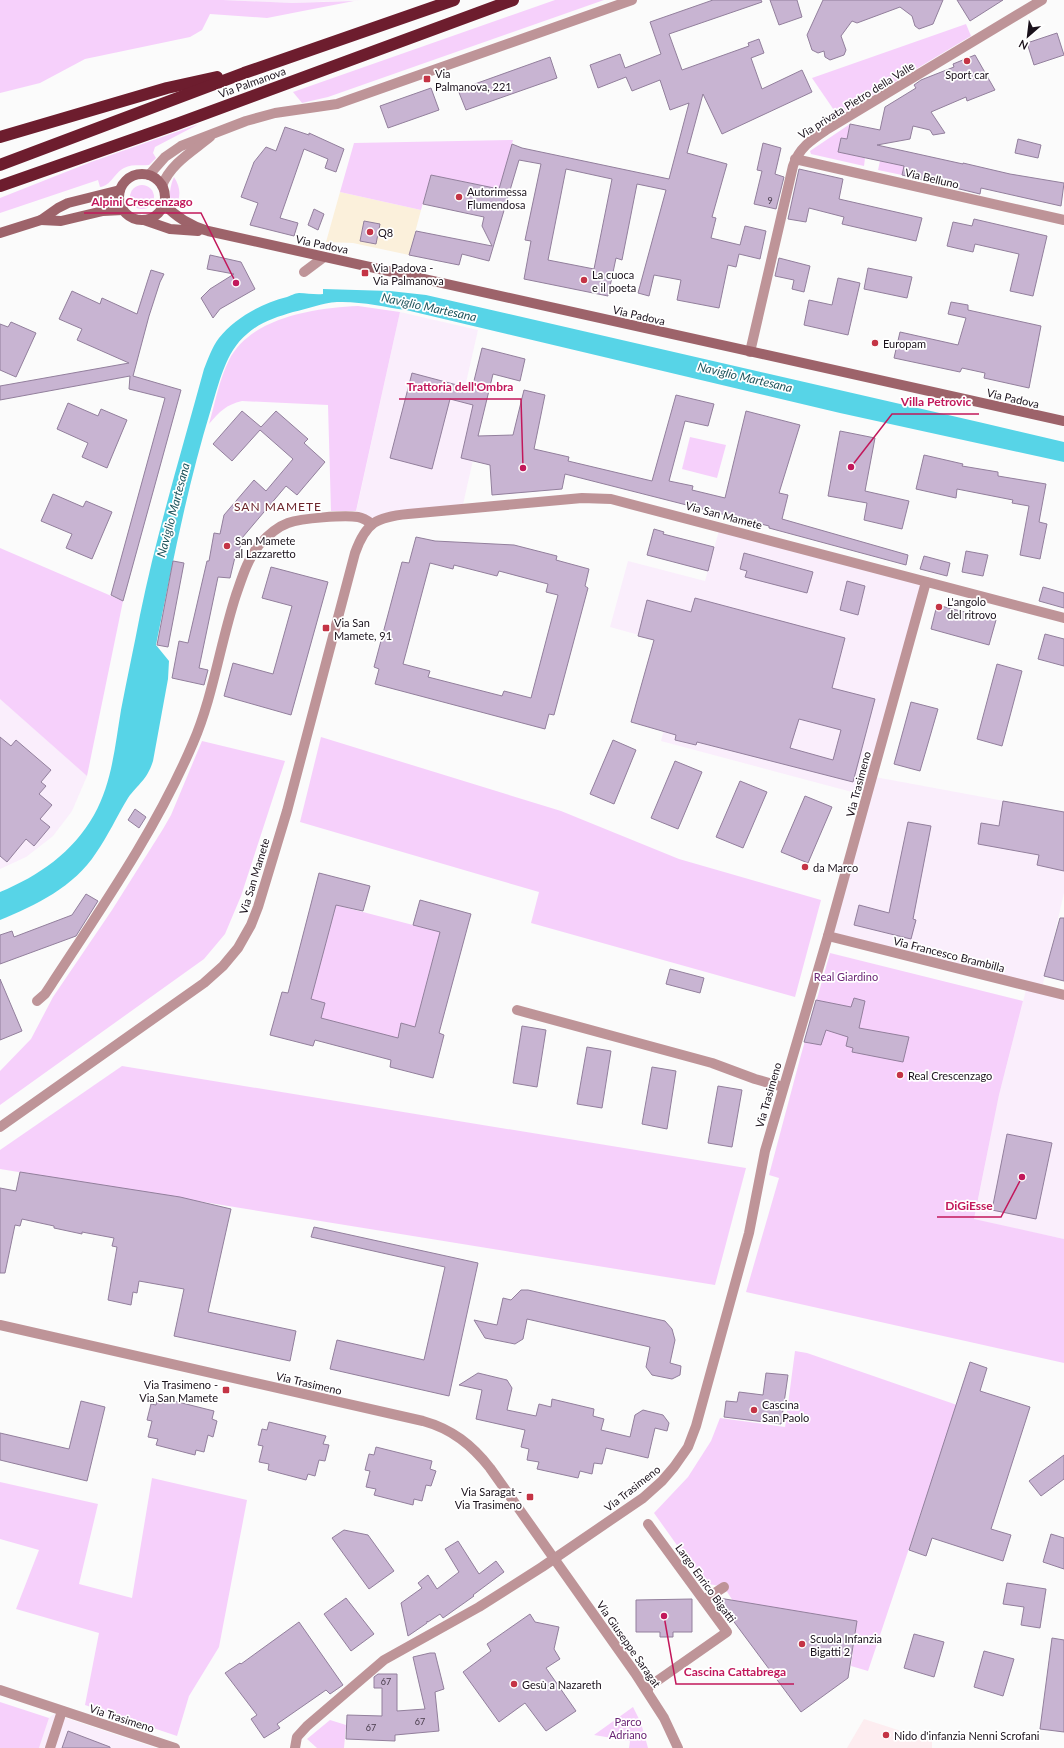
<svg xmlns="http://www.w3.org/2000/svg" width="1064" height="1748" viewBox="0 0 1064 1748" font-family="Lato,sans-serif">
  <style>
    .commercial { fill: #fbf0db }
    .built { fill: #faeefc }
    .education { fill: #fdedf0 }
    .green { fill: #f6d0fb }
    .water { fill: #57d4e7 }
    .building { fill: #c8b4d2; stroke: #927f9c; fill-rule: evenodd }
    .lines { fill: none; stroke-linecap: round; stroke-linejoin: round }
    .street { stroke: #be9498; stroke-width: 10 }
    .secondary { stroke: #9d636a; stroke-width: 10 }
    .highway { stroke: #6d1d2e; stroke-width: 12 }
    .poi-dot { fill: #c43445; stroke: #fff; stroke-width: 1.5 }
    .labels { text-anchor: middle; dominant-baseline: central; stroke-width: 3.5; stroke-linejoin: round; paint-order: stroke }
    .number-label { font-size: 9px; fill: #463a49 }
    .poi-label { font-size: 11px; fill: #1a111b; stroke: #fff; text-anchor: start }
    .street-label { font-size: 11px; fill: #1a111b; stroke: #fff }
    .park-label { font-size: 11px; fill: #692474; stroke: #fff }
    .water-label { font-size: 12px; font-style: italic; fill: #21565e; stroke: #fff }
    .neighbourhood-label { font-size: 12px; letter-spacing: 1px; fill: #6c252b; stroke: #fff }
    .leader { fill: none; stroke: #c2185b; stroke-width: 1.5 }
    .callout-dot { fill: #c2185b; stroke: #fff; stroke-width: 1.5 }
    .callout-label { font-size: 12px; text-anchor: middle; font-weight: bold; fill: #c2185b; stroke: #fff; stroke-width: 3.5; stroke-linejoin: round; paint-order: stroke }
  </style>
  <rect width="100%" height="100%" fill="#fbfbfb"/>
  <path class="commercial" d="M340 192 421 210 409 255 353 243 326 242Z"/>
  <g class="built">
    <path d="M223 0H362L292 3Z"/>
    <path d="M400 312 478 330 465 387 488 393 462 509 378 521 355 517Z"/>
    <path d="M720 527 926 582 867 796 661 741 686 648 610 627 628 561 705 581Z"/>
    <path d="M0 699 87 776 72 811 53 836 26 857 0 869Z"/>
    <path d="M875 777 1064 812V893L1042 988 832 934Z"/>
    <path d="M1027 986 1064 995V1239L974 1220 999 1095Z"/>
    <path d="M54 1714 156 1748H39L49 1718Z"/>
  </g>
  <path class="education" d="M864 1719 932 1741V1748H847Z"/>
  <g class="green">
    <path d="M0 0H223L292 3 354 1 267 18 210 14 202 30 190 37 85 59 40 83 0 93Z"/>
    <path d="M555 0H604L328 97 302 103 293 92Z"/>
    <path d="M966 24 971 36 838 116 812 78Z"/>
    <path d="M199 124 155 147 153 153 156 158 149 165C140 166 131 164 124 168 114 173 111 186 100 187L98 180 0 213V198L91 162Z"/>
    <path d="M850 124 847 139 841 138 838 152 865 158 864 166 811 154 810 151Z"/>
    <path d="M513 140 499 189 431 175 421 210 340 192 354 143Z"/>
    <path d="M880 161 904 166 902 175 878 170Z"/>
    <path d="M174 177C181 188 181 197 175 208 167 200 170 186 174 177Z"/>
    <circle cx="142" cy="197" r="12"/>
    <path d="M358 306 400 312 356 511H331L328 405 242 401C226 405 220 411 209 424 215 403 219 380 229 360 251 317 315 308 358 306Z"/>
    <path d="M690 437 726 445 717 478 682 469Z"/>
    <path d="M0 548 123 601 87 776 0 699Z"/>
    <path d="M321 737 561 811 679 859 821 900 795 997 531 923 539 892 300 822Z"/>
    <path d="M202 741 285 761 241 896 225 934 204 959 0 1105V1071L31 1039 53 997 112 910 163 829 171 815Z"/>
    <path d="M336 905 440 932 415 1027 401 1023 398 1038 321 1018 311 999Z"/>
    <path d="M830 953 1023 1001 999 1095 974 1219 1064 1239V1363L746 1292 779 1178 769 1175 801 1055Z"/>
    <path d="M122 1066 746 1168 715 1285 0 1169V1150Z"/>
    <path d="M795 1351 807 1353 957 1405 868 1671 851 1666 857 1621 733 1601 724 1587 704 1583 654 1513 688 1477 711 1441 720 1418 785 1427Z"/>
    <path d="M152 1478 247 1500 219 1647 189 1696 177 1736 85 1705 99 1633 16 1609 39 1550 0 1539V1482L98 1504 79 1584 132 1598Z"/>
    <path d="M0 1702 49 1718 39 1748H0Z"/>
    <path d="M633 1707 641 1723 648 1748H629L630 1741 594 1735Z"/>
    <path d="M330 1720 346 1725 344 1748H317L307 1739Z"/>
  </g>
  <path class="water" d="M323 289 390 291 426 295 983 423 1064 442V462L840 413 406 310C384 307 361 301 337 302 322 303 308 309 293 312 277 317 260 322 247 334 225 352 219 384 211 409 187 487 172 566 156 645L169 661 168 679 153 761C147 780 139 783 128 798 117 816 108 836 96 853 74 887 36 905 0 920V892C39 876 73 852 94 815 112 783 115 746 121 710 127 678 134 647 140 615 157 532 182 450 204 369 208 359 212 347 219 338 235 318 262 303 287 297 290 296 295 293 299 293 307 293 315 295 323 294Z"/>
  <g class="building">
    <path d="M713 0H761L762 2 669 34 682 70 749 46 748 43 759 39 764 53 751 58 762 89 802 70 812 92 722 134 703 94 687 153 727 164 712 217 716 218 711 238 740 245 745 226 766 231 760 259 739 254 736 267 728 265 719 308 677 300 681 280 654 275 649 296 638 293 666 190 637 184 622 260 616 258 608 296 524 279 531 241 525 240 541 164 519 160 489 261 462 254 459 265 409 255 416 231 492 246 482 226 484 217 423 204 431 175 499 189 512 144 522 148 669 179 689 103 670 110 660 80 632 91 626 77 598 88 590 65 620 54 625 68 661 54 650 22ZM566 169 612 179 594 269 548 260Z"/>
    <path d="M770 0H797L802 17 779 25Z"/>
    <path d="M823 0H943L933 24 919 29 915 26 912 16 900 7 857 23 852 21 841 36 846 50 844 55 830 60 825 57 824 51 818 53 812 50 807 35Z"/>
    <path d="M957 0H1003L970 21Z"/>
    <path d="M1057 33 1064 55 1034 65 1027 43Z"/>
    <path d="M975 55 995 90 967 101 966 97 931 112 945 133 933 135 930 130 913 126 910 139 877 145 963 164V163L1010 174 1064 183 1061 206 981 188 980 194 902 175 904 166 838 152 841 138 847 139 850 124 880 130 885 107 916 88 914 85 921 80 954 67 953 64Z"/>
    <path d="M550 57 557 78 466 110 458 90Z"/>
    <path d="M431 88 439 110 388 128 380 106Z"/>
    <path d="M285 127 309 135V133L344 149 336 172 325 168 328 159 304 149 280 218 298 223 294 236 250 225 258 203 241 197 254 162 266 147 276 151Z"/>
    <path d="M1018 139 1041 145 1038 158 1015 153Z"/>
    <path d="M763 143 781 148 775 174 784 177 776 209 754 204 762 171 757 170Z"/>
    <path d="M799 169 843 179 839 199 922 218 916 241 842 224 844 217 809 208 806 222 788 219Z"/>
    <path d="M314 209 324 214 318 230 308 225Z"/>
    <path d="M974 219 1047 236 1033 296 1010 291 1019 254 975 244 973 252 947 246 953 222 972 226Z"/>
    <path d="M364 221 380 224 376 244 360 241Z"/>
    <path d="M210 255 241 262 255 289 220 309 213 318 201 298 210 289 234 274 207 269Z"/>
    <path d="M779 258 810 266 804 292 792 289 794 280 775 276Z"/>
    <path d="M868 268 912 277 907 298 864 289Z"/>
    <path d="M151 270 164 274 160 282 149 316 133 376 181 390 123 601 111 595 165 398 129 389 130 376 0 400V386L129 363 77 340 82 329 59 319 72 291 100 304 102 298 137 314Z"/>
    <path d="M838 278 860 283 848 335 804 325 809 300 832 305Z"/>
    <path d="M951 302 968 305V310L1041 326 1029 388 984 378 985 373 962 368 960 372 894 358 900 332 958 345 966 318 948 314Z"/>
    <path d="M11 322 36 333 16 377 0 370V324L8 327Z"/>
    <path d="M482 348 525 359 520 381 493 374 478 436 513 435 524 390 545 395 534 449 569 457 568 461 652 481 676 395 714 404 708 426 685 421 669 481 693 486 692 490 725 498 746 411 800 425 779 493 788 495 782 519 908 555 906 565 769 528V526L565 474 562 489 492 495 490 465 461 458 473 405 450 399 432 469 390 458 412 373 472 389Z"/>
    <path d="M68 403 98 416 101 409 127 420 107 468 82 457 88 443 57 429Z"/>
    <path d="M242 411 261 427 276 411 308 439 304 443 325 462 297 495 286 486 242 538 238 558 235 557 230 578 218 577 199 668 208 670 204 685 172 678 179 641 188 643 207 561H209L214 533 220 534 224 515 254 480 266 491 293 459 260 430 232 461 213 444Z"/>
    <path d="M840 431 875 438 865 491 909 501 902 529 864 520 867 503 828 496Z"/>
    <path d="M924 455 963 464 962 466 998 472V476L1046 484 1039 522 1047 524 1040 559 1020 555 1029 506 1012 503 1013 500 957 489 956 498 916 489Z"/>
    <path d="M53 494 83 507 86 501 112 512 92 559 66 548 72 534 41 521Z"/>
    <path d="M654 529 664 532 663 534 714 547 708 571 647 555Z"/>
    <path d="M416 537 435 541 514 545 557 556 556 560 589 569 585 586 588 588 554 715 549 714 545 729 375 684 379 669 374 667 402 562 409 563ZM430 563 453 569 454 565 497 576 499 571 548 584 546 592 558 595 531 698 504 691 502 696 428 677 430 671 403 664Z"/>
    <path d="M966 551 988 555 983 576 962 572Z"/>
    <path d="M744 553 813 572 807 593 745 577 747 571 740 569Z"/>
    <path d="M924 556 950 563 947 576 920 569Z"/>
    <path d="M173 561 184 563 168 647 157 645Z"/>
    <path d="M271 567 328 582 291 715 224 696 233 663 273 674 292 606 262 598Z"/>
    <path d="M847 581 865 586 858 615 840 610Z"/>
    <path d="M1043 587 1064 593V608L1039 601Z"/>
    <path d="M695 598 845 638 832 688 875 699 853 782 697 742 696 745 675 740 676 735 631 722 654 640 638 636 647 600 691 612ZM799 719 841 730 833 760 790 748Z"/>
    <path d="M937 605 996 620 989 645 931 629Z"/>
    <path d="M1045 634 1064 639V666L1038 659Z"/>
    <path d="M997 664 1022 671 1002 746 977 739Z"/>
    <path d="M911 702 938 709 920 771 894 764Z"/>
    <path d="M0 737 11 746 16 740 51 770 41 782 46 786 39 794 52 805 40 819 50 827 34 846 26 839 7 862 0 856Z"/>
    <path d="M613 740 636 750 614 804 590 794Z"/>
    <path d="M675 761 702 772 678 829 651 818Z"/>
    <path d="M740 781 767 792 743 848 716 837Z"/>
    <path d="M805 796 832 807 808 863 781 852Z"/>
    <path d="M1003 801 1064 812V871L1037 865 1039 855 978 844 981 823 999 826Z"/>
    <path d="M135 809 146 817 139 828 128 820Z"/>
    <path d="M908 822 931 826 913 919 916 920 911 939 854 925 859 905 889 913Z"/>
    <path d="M319 873 370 886 363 911 336 905 311 999 325 1003 321 1018 398 1038 401 1023 415 1027 440 932 413 925 420 900 471 914 439 1033 444 1035 433 1078 390 1067 391 1060 315 1040 313 1046 270 1035 282 992 288 993Z"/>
    <path d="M86 894 98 901 76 936 0 964V935L12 931 14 937 72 915Z"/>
    <path d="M1060 918H1064V981L1044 976Z"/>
    <path d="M670 969 704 978 700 993 666 984Z"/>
    <path d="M0 979 22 1031 0 1040Z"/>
    <path d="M854 998 865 1001 859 1028 909 1037 903 1062 852 1052 853 1048 846 1046 848 1037 826 1030 821 1045 804 1042 816 1000 851 1007Z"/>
    <path d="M522 1026 546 1030 537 1087 513 1083Z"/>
    <path d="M587 1047 611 1051 602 1108 577 1104Z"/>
    <path d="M652 1067 676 1071 667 1129 642 1124Z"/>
    <path d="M718 1086 742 1090 732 1147 708 1143Z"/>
    <path d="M1007 1134 1052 1143 1036 1219 992 1210Z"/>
    <path d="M20 1172 180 1197 231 1209 208 1312 296 1331 290 1361 174 1336 184 1289 139 1281 137 1293 133 1292 131 1305 108 1300 117 1247 112 1246 114 1238 82 1232V1234L54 1228V1226L22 1219 20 1226 15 1225 5 1273H0V1188L16 1191Z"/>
    <path d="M314 1227 478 1263 449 1396 330 1369 337 1340 424 1360 445 1267 311 1237Z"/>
    <path d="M521 1290H528L665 1321 672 1329 675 1340 670 1363 681 1366 680 1375 672 1379 652 1375 646 1367 650 1347 527 1319 523 1339 515 1344 485 1338 474 1320 497 1325 503 1298 511 1300Z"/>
    <path d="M970 1362 987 1368 980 1391 1030 1407 991 1529 1011 1535 1003 1561 932 1538 926 1556 909 1550Z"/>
    <path d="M478 1373 507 1380 512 1388 507 1410 536 1416 539 1404 551 1407 552 1399 594 1409 593 1416 604 1419 601 1430 630 1437 635 1415 643 1410 663 1415 669 1423 667 1431 655 1428 648 1458 606 1448 602 1464 594 1463 592 1474 580 1471 578 1478 537 1469 539 1462 527 1460 529 1449 521 1447 525 1430 476 1419 482 1390 459 1385Z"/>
    <path d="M766 1373 788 1375 781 1424 724 1417 726 1401 737 1402 739 1392 763 1395Z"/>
    <path d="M158 1397 214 1411 212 1419 217 1421 213 1437 208 1435 204 1452 196 1450 195 1455 156 1445 158 1439 148 1437 152 1421 147 1420 151 1404 156 1405Z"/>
    <path d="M81 1401 105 1407 87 1481 0 1460V1433L69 1449Z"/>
    <path d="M269 1422 326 1436 323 1444 329 1445 325 1461 319 1460 315 1476 308 1474 306 1480 268 1470 269 1464 259 1462 263 1446 258 1445 262 1429 267 1430Z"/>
    <path d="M376 1447 432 1461 430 1469 436 1471 431 1486 426 1485 422 1501 414 1499 413 1505 374 1495 376 1489 366 1487 370 1471 365 1470 369 1454 374 1455Z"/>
    <path d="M1064 1455V1479L1041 1496 1029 1481Z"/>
    <path d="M344 1530 368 1535 394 1571 369 1589 332 1538Z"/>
    <path d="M1051 1534 1064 1538V1569L1043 1562Z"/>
    <path d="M458 1541 479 1574 496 1561 504 1572 473 1595 474 1596 443 1618 440 1614 428 1622 427 1621V1623L408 1636 401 1603 422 1588 418 1583 428 1575 437 1589 459 1572 445 1549Z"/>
    <path d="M1007 1583 1046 1589 1040 1628 1021 1625 1024 1607 1003 1604Z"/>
    <path d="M346 1598 374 1634 351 1651 324 1614Z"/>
    <path d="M719 1598 857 1621 848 1678 801 1712 717 1599Z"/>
    <path d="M692 1599V1632H673V1637H660V1632H636V1600Z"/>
    <path d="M530 1614 535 1622 559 1627 554 1649 560 1659 546 1668 576 1711 546 1731 525 1703 499 1722 463 1672 491 1651 487 1644Z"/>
    <path d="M299 1622 343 1685 330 1694 326 1690 277 1724 280 1728 264 1738 251 1719 257 1715 225 1673 240 1663 241 1664Z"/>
    <path d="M914 1634 944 1642 934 1677 904 1668Z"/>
    <path d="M1052 1638 1064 1640V1732L1040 1729Z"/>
    <path d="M984 1651 1014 1659 1003 1696 974 1687Z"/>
    <path d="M430 1653H435L444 1689 435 1692 439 1731 395 1735V1741L346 1739 347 1715 382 1716V1688H374V1677L378 1674H397V1711L425 1709 413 1657Z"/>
    <path d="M68 1731 110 1747V1748H62Z"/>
  </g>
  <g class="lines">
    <g class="street">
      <path d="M795 159 1064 220"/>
      <path d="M149 175 165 157 181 146 246 121 275 113 337 104 632 0"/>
      <path d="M162 186C170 164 193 151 210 137"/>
      <path d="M304 272 324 257"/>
      <path d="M750 352 793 166C799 148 811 140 826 130L1042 0"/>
      <path d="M828 936 1064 995"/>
      <path d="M37 1001 45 994 51 985C102 907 156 830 193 743 213 697 220 644 236 595 242 578 247 560 259 545 267 536 277 527 288 523 302 518 344 515 358 517 364 518 368 521 372 524"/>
      <path d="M517 1010 712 1063 755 1079 783 1087"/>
      <path d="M0 1127 204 983 223 966 238 948 251 925 258 907 287 811 355 553C366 522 377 517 408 514L582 498 611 499 1064 618"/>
      <path d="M0 1325 423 1421C452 1429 472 1445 490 1468L635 1673 664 1718 678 1748"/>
      <path d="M704 1600 724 1587"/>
      <path d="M0 1690 175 1748"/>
      <path d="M648 1691 647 1688 727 1632 648 1524"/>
      <path d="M50 1748 62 1711"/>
      <path d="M295 1748 297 1737 307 1726 384 1660 479 1607 542 1567 643 1498 662 1481 674 1467 688 1447 696 1426 749 1233 765 1151 828 936 926 582"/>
    </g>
    <g class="secondary">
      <circle cx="142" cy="197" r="23"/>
      <path d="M164 204C177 218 190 226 208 231L1064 421"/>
      <path d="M41 220 61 221 103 211 123 210"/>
      <path d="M144 220 170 229 198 231"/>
      <path d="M0 233 41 220 58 208 68 203 120 190"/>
    </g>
    <g class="highway">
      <path d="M0 137 167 88 217 77"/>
      <path d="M0 165 244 73 454 0"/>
      <path d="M0 186 177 124 513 0"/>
    </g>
  </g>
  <g class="poi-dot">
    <circle cx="967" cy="61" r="4"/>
    <rect x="423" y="75" width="8" height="8" rx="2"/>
    <circle cx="459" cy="197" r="4"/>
    <circle cx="370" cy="232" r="4"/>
    <rect x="361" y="269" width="8" height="8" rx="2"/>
    <circle cx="584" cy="280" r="4"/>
    <circle cx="875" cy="343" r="4"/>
    <circle cx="227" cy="546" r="4"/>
    <circle cx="939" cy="607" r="4"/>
    <rect x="322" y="624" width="8" height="8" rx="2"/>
    <circle cx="805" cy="867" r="4"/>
    <circle cx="900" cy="1075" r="4"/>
    <rect x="222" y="1386" width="8" height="8" rx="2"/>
    <circle cx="754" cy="1410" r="4"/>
    <rect x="526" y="1493" width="8" height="8" rx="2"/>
    <circle cx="802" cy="1644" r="4"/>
    <circle cx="514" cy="1684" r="4"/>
    <circle cx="886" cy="1735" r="4"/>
  </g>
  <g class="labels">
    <g class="number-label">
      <text x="770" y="200">9</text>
      <text x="386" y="1681">67</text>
      <text x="420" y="1721">67</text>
      <text x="371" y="1727">67</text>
    </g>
    <g class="poi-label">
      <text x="435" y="73">Via<tspan x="435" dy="13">Palmanova, 221</tspan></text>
      <text x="967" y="74" text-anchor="middle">Sport car</text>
      <text x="467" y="191">Autorimessa<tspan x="467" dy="13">Flumendosa</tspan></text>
      <text x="378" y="232">Q8</text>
      <text x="373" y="267">Via Padova -<tspan x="373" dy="13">Via Palmanova</tspan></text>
      <text x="592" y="274">La cuoca<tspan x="592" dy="13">e il poeta</tspan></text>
      <text x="883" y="343">Europam</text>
      <text x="235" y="540">San Mamete<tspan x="235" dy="13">al Lazzaretto</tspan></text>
      <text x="947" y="601">L'angolo<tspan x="947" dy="13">del ritrovo</tspan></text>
      <text x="334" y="622">Via San<tspan x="334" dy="13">Mamete, 91</tspan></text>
      <text x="813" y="867">da Marco</text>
      <text x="908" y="1075">Real Crescenzago</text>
      <text x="218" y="1384" text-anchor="end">Via Trasimeno -<tspan x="218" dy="13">Via San Mamete</tspan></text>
      <text x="762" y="1404">Cascina<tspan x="762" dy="13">San Paolo</tspan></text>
      <text x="522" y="1491" text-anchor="end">Via Saragat -<tspan x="522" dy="13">Via Trasimeno</tspan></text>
      <text x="810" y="1638">Scuola Infanzia<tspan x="810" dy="13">Bigatti 2</tspan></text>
      <text x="522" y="1684">Gesù a Nazareth</text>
      <text x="894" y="1735">Nido d'infanzia Nenni Scrofani</text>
    </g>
    <g class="street-label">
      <text transform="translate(252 82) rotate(-20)">Via Palmanova</text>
      <text transform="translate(856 100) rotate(-32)">Via privata Pietro della Valle</text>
      <text transform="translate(932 178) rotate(13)">Via Belluno</text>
      <text transform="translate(322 244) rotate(12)">Via Padova</text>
      <text transform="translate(639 315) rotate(13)">Via Padova</text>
      <text transform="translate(1013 398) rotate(13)">Via Padova</text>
      <text transform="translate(724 515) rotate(15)">Via San Mamete</text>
      <text transform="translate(858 784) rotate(-75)">Via Trasimeno</text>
      <text transform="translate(254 876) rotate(-73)">Via San Mamete</text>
      <text transform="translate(949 954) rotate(14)">Via Francesco Brambilla</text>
      <text transform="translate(768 1095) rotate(-74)">Via Trasimeno</text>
      <text transform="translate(309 1383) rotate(13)">Via Trasimeno</text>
      <text transform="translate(632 1488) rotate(-38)">Via Trasimeno</text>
      <text transform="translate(706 1583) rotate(54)">Largo Enrico Bigatti</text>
      <text transform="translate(629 1644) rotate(55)">Via Giuseppe Saragat</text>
      <text transform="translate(122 1718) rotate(18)">Via Trasimeno</text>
    </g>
    <g class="park-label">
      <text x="846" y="976">Real Giardino</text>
      <text x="628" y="1721">Parco<tspan x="628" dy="13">Adriano</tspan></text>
    </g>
    <g class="water-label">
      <text transform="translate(429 307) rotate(12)">Naviglio Martesana</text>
      <text transform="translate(745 377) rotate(13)">Naviglio Martesana</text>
      <text transform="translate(173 510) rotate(-75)">Naviglio Martesana</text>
    </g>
    <g class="neighbourhood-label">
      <text x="278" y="506">SAN MAMETE</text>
    </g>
  </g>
  <path class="leader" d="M236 283L201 213H84M523 468L521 399H399M851 467L892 414H979M1022 1177L1001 1217H937M664 1616L676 1684H794"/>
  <g class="callout-dot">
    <circle cx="236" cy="283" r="4"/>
    <circle cx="523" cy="468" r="4"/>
    <circle cx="851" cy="467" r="4"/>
    <circle cx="1022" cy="1177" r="4"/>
    <circle cx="664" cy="1616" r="4"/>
  </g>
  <g class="callout-label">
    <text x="142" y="206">Alpini Crescenzago</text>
    <text x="460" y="391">Trattoria dell'Ombra</text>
    <text x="936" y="406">Villa Petrovic</text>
    <text x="969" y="1210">DiGiEsse</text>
    <text x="735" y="1676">Cascina Cattabrega</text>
  </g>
  <g transform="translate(1028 36) rotate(208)" stroke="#ffffff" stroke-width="3" paint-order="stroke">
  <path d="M0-3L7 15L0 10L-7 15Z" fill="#1a111b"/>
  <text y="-6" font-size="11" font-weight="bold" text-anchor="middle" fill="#1a111b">N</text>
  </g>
</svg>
